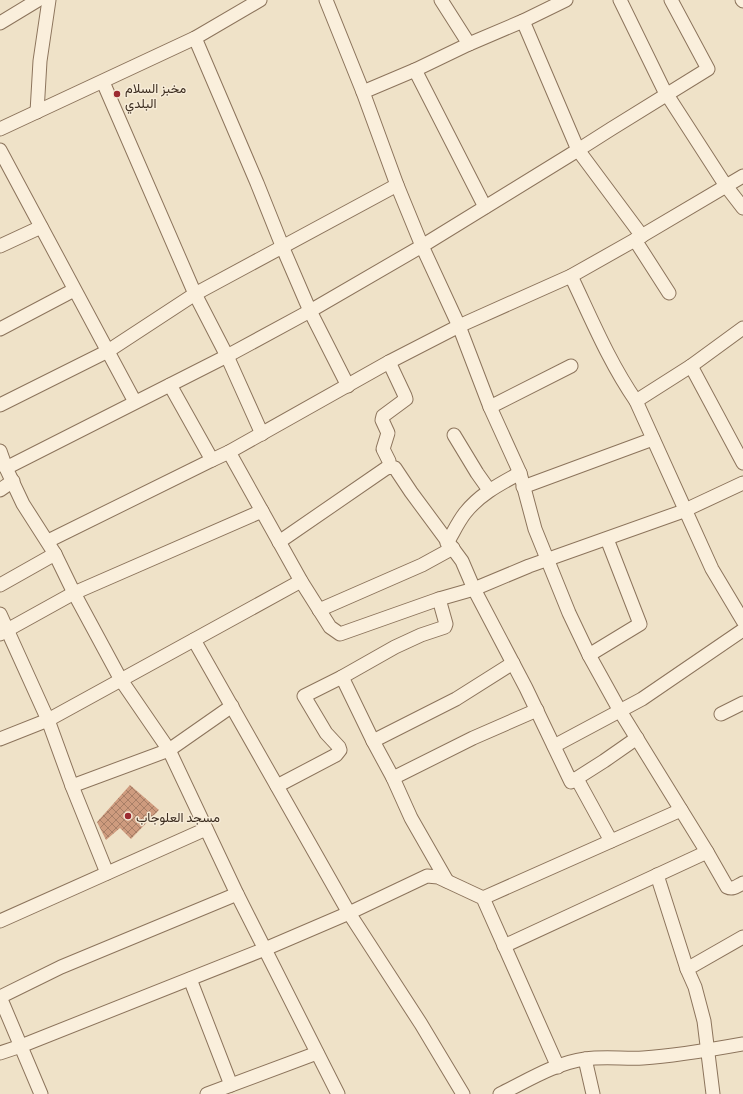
<svg xmlns="http://www.w3.org/2000/svg" width="743" height="1094" viewBox="0 0 743 1094" font-family="Literata,Vazirmatn,serif">
  <style>
    .building { fill: url(#building-cross-hatch) }
    .lines { fill: none; stroke-linecap: round; stroke-linejoin: round }
    .minor-casing { stroke: #8c745c; stroke-width: 15 }
    .minor { stroke: #faefdc; stroke-width: 13 }
    .poi-dot { fill: #9c2b31; stroke: #f7ecd8; stroke-width: 1.5 }
    .labels { text-anchor: middle; dominant-baseline: central; stroke-width: 3; stroke-linejoin: round; paint-order: stroke }
    .poi-label { font-size: 13px; fill: #3c2d20; stroke: #f7ecd8; text-anchor: start }
  </style>
  <defs>
    <pattern id="building-cross-hatch" width="8" height="8" patternUnits="userSpaceOnUse"><rect width="8" height="8" fill="#ce9b7e"/><path d="M0 0l8 8M0 8l8-8" fill="none" stroke="#a87f67"/></pattern>
  </defs>
  <rect width="100%" height="100%" fill="#efe2c8"/>
  <path class="building" d="M130 785 159 810 131 839 120 828 106 840 97 822Z"/>
  <g class="lines">
    <defs>
      <g id="minor">
        <path d="M326 0 363 92 397 185 422 246 459 326 490 407 520 473 535 529 569 613 589 655 620 711 707 852 727 887C733 890 737 886 743 883"/>
        <path d="M441 0 469 44"/>
        <path d="M620 0 664 90 726 186 743 208"/>
        <path d="M742 0 743 1"/>
        <path d="M523 21 566 0"/>
        <path d="M0 23 38 0"/>
        <path d="M195 38 257 183 285 253 310 311 348 386"/>
        <path d="M415 70 485 207"/>
        <path d="M103 82 195 294 227 356 262 434"/>
        <path d="M37 112 40 61 49 0"/>
        <path d="M0 129 195 38 260 0"/>
        <path d="M0 150 135 402"/>
        <path d="M642 236 578 150 611 129 708 69 671 0"/>
        <path d="M635 240 669 293"/>
        <path d="M0 246 41 227"/>
        <path d="M571 276C591 318 609 362 636 401L712 569 743 621"/>
        <path d="M0 329 74 290"/>
        <path d="M389 362 405 396 406 399 383 416 382 420 388 433 383 449 389 461V467"/>
        <path d="M691 366 743 463"/>
        <path d="M170 385 212 460 229 452 389 362 459 326 571 276 633 241 743 176"/>
        <path d="M636 401 691 366 743 328"/>
        <path d="M0 405 108 351 195 294 397 185"/>
        <path d="M490 407 571 366"/>
        <path d="M454 435 477 473 489 490"/>
        <path d="M0 451 6 468 23 504 55 554 74 593 121 680 169 750 237 894 338 1094"/>
        <path d="M229 452 301 581 330 627 340 634 439 599 474 589 529 566 681 512 743 483"/>
        <path d="M6 468 227 356 310 311 422 246 578 150 523 21 469 44 415 70 363 92"/>
        <path d="M523 487 653 439"/>
        <path d="M0 490 13 481"/>
        <path d="M48 541 212 460"/>
        <path d="M279 542 385 469 389 467 395 468 411 492 462 561 474 589 526 688 571 782 604 761 637 738"/>
        <path d="M447 543C453 533 458 522 465 513 480 494 500 484 520 473"/>
        <path d="M0 585 55 554"/>
        <path d="M439 599 446 624 445 627 421 635 395 647 342 677 373 741 393 778 411 818 447 881"/>
        <path d="M319 610 422 565 453 548"/>
        <path d="M0 614 48 720 72 786 107 873"/>
        <path d="M0 634 74 593 262 511"/>
        <path d="M194 640 349 913 421 1024 463 1094"/>
        <path d="M589 655 640 624 607 539"/>
        <path d="M721 714 743 703"/>
        <path d="M0 739 48 720 301 581"/>
        <path d="M373 741 456 699 513 663"/>
        <path d="M554 746 642 699 743 630"/>
        <path d="M393 778 473 738 537 710"/>
        <path d="M577 779 611 841"/>
        <path d="M72 786 169 750 232 706"/>
        <path d="M277 786 336 755 340 750 339 747 326 733 304 696 342 677"/>
        <path d="M657 875 687 969"/>
        <path d="M483 898 681 810"/>
        <path d="M0 921 206 829"/>
        <path d="M504 946 707 852"/>
        <path d="M190 979 231 1085"/>
        <path d="M0 997 61 967 237 894"/>
        <path d="M0 997 41 1094"/>
        <path d="M0 1053 21 1046 265 949 349 913 427 876 438 877 483 898 558 1067"/>
        <path d="M585 1059 593 1094"/>
        <path d="M207 1094 317 1053"/>
        <path d="M500 1094C527 1081 555 1063 585 1059 604 1056 624 1059 643 1058 676 1056 710 1050 743 1044"/>
        <path d="M713 1094 704 1021 695 987 687 969 743 937"/>
      </g>
    </defs>
    <use href="#minor" class="minor-casing"/>
    <use href="#minor" class="minor"/>
  </g>
  <g class="poi-dot">
    <circle cx="117" cy="94" r="4"/>
    <circle cx="128" cy="816" r="4"/>
  </g>
  <g class="labels">
    <g class="poi-label">
      <text x="125" y="87">مخبز السلام<tspan x="125" dy="15">البلدي</tspan></text>
      <text x="136" y="816">مسجد العلوجاب</text>
    </g>
  </g>
</svg>
